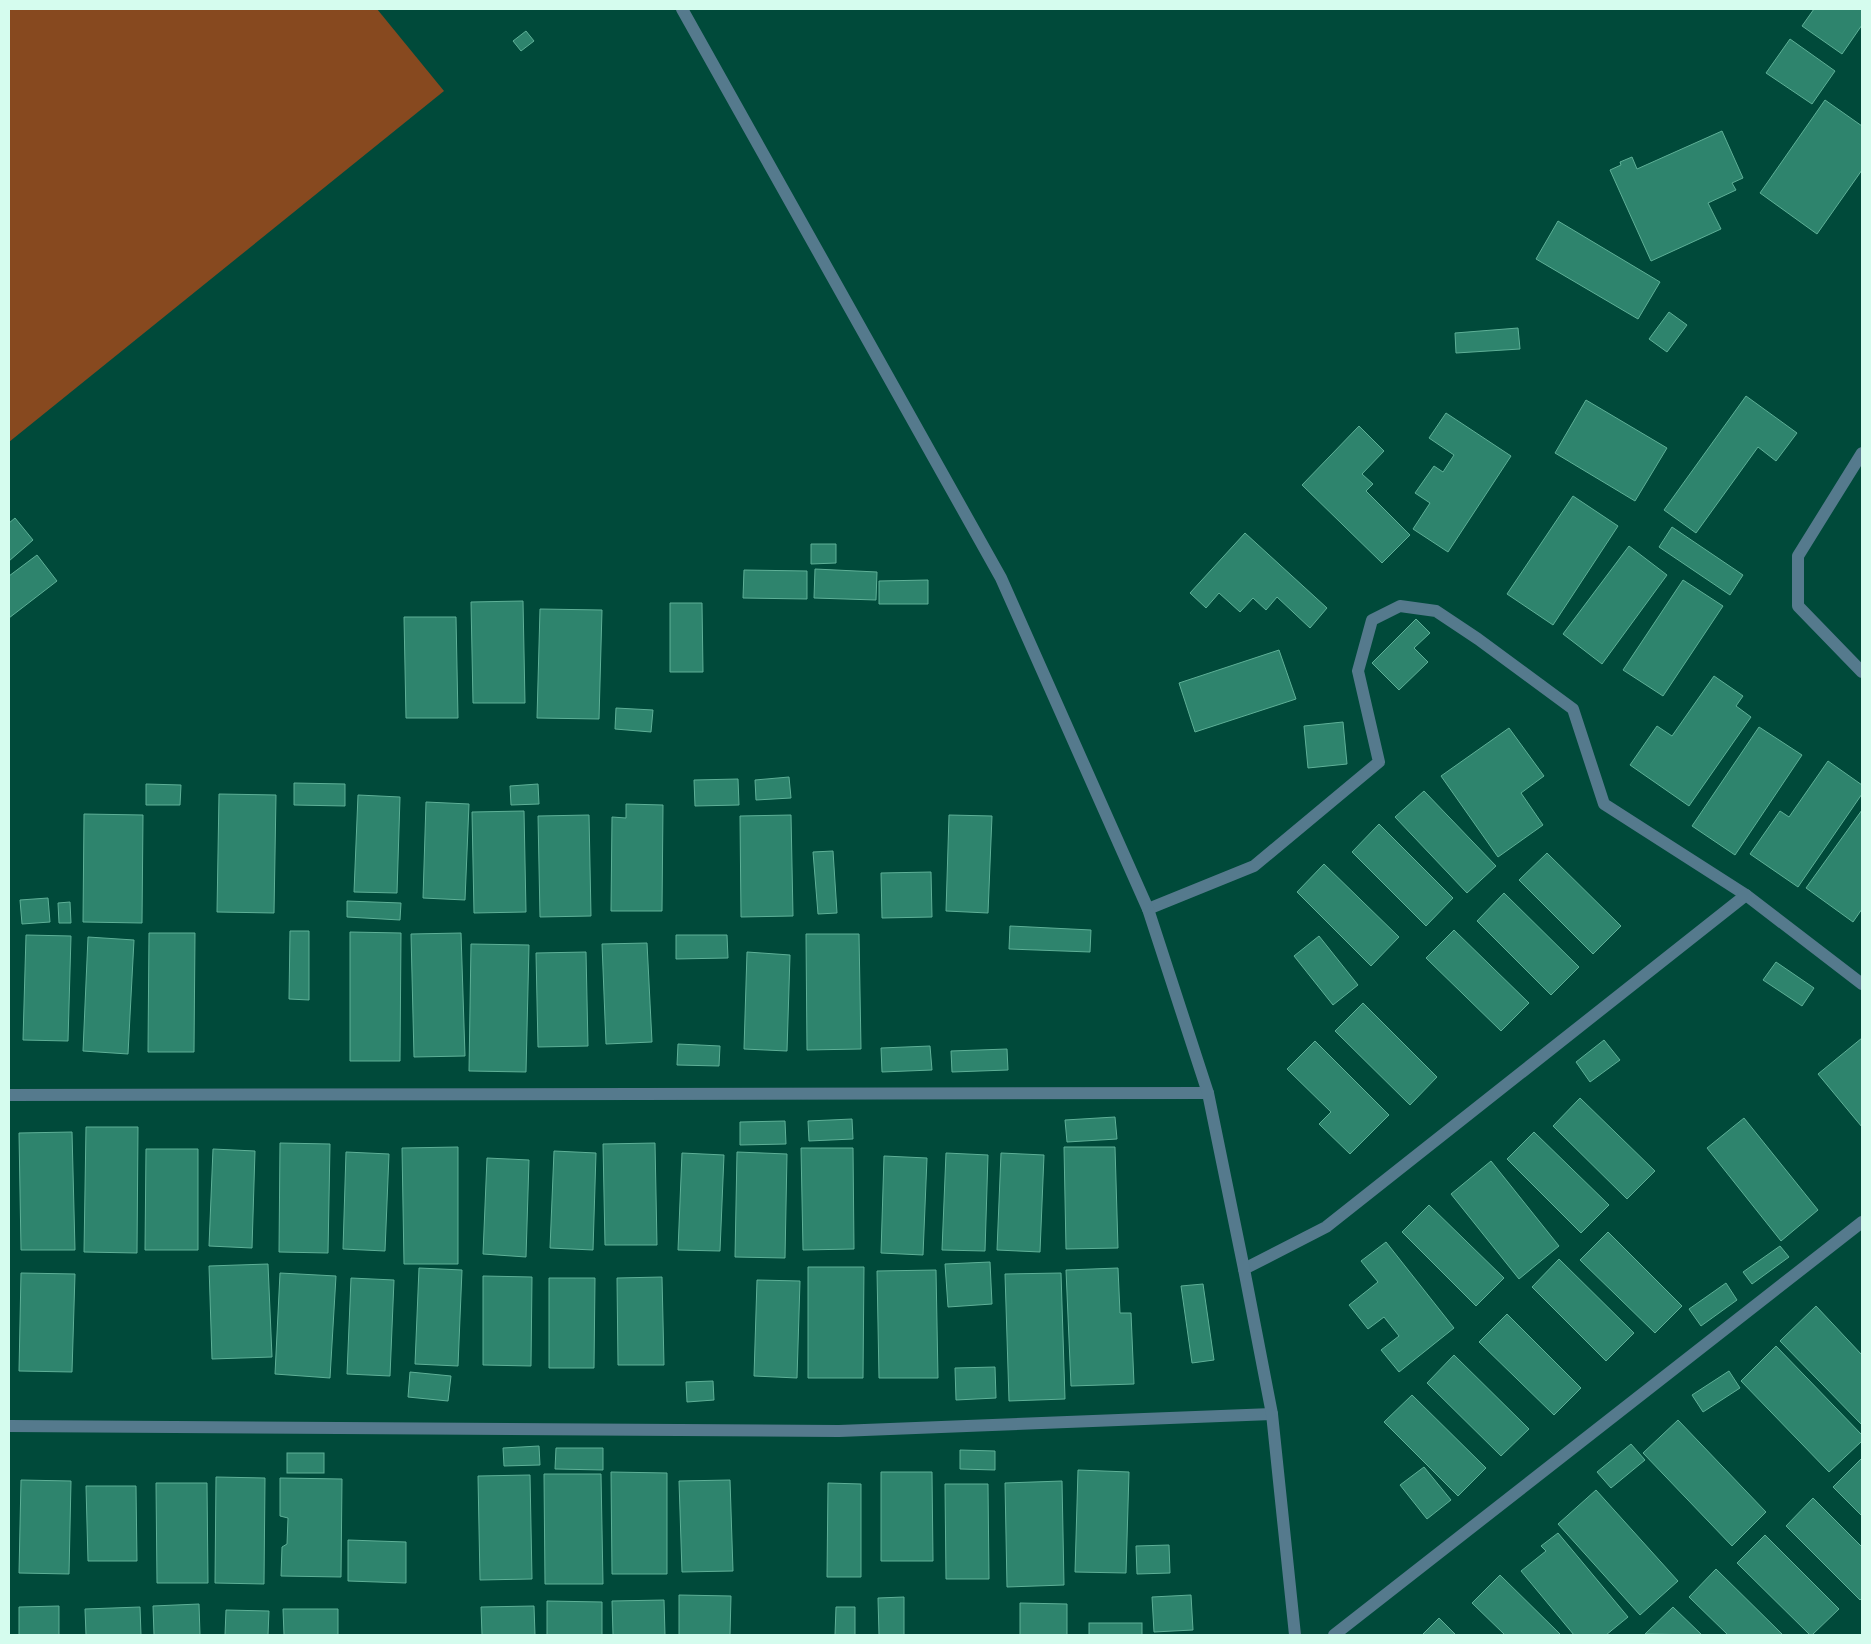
<svg xmlns="http://www.w3.org/2000/svg" width="1871" height="1644" viewBox="0 0 1871 1644" font-family="Montserrat,sans-serif">
  <style>
    .green { fill: #87491f }
    .building { fill: #2e846d; stroke: #5eb097 }
    .lines { fill: none; stroke-linecap: round; stroke-linejoin: round }
    .minor { stroke: #557a8d; stroke-width: 12 }
    .tertiary { stroke: #557a8d; stroke-width: 12 }
  </style>
  <rect width="100%" height="100%" fill="#004a3a"/>
  <path class="green" d="M9 9H377L444 91 9 442Z"/>
  <g class="building">
    <path d="M1814 9H1862V25L1842 54 1802 26Z"/>
    <path d="M526 31 534 41 521 51 513 41Z"/>
    <path d="M1790 39 1835 71 1812 104 1766 73Z"/>
    <path d="M1825 100 1862 126V170L1817 234 1760 193Z"/>
    <path d="M1722 131 1743 178 1732 183 1736 190 1708 203 1721 229 1651 261 1610 170 1621 165 1620 162 1632 157 1637 169Z"/>
    <path d="M1558 221 1660 282 1638 319 1536 259Z"/>
    <path d="M1669 312 1687 325 1667 352 1649 339Z"/>
    <path d="M1518 328 1520 349 1456 353 1455 333Z"/>
    <path d="M1746 396 1797 433 1776 461 1758 447 1696 533 1664 510Z"/>
    <path d="M1586 400 1667 448 1635 501 1555 453Z"/>
    <path d="M1446 413 1511 456 1448 552 1413 529 1430 503 1415 493 1434 466 1443 472 1454 455 1429 438Z"/>
    <path d="M1359 426 1384 451 1362 474 1373 484 1366 491 1410 535 1382 563 1302 485Z"/>
    <path d="M1573 496 1618 526 1553 625 1507 594Z"/>
    <path d="M15 518 33 540 9 561V523Z"/>
    <path d="M1672 527 1743 575 1730 595 1659 547Z"/>
    <path d="M1245 533 1327 608 1310 628 1277 597 1266 610 1253 598 1240 612 1219 593 1206 608 1190 593Z"/>
    <path d="M811 544H836V563L811 564Z"/>
    <path d="M1629 546 1667 575 1602 664 1563 634Z"/>
    <path d="M37 555 57 581 9 618V576Z"/>
    <path d="M815 569 877 572 876 600 814 598Z"/>
    <path d="M744 570 807 571V599L743 598Z"/>
    <path d="M928 580V604H879V581Z"/>
    <path d="M1683 580 1723 606 1663 696 1623 670Z"/>
    <path d="M523 601 525 703H473L471 602Z"/>
    <path d="M670 603H702L703 672H670Z"/>
    <path d="M540 609 602 610 599 719 537 718Z"/>
    <path d="M404 617H456L458 718H406Z"/>
    <path d="M1416 619 1430 633 1414 648 1428 662 1399 690 1372 663Z"/>
    <path d="M1279 650 1296 699 1195 732 1179 683Z"/>
    <path d="M1714 676 1743 696 1736 706 1751 717 1689 806 1630 765 1657 726 1672 736Z"/>
    <path d="M616 708 653 710 651 732 615 729Z"/>
    <path d="M1343 722 1347 764 1308 768 1304 726Z"/>
    <path d="M1759 727 1802 755 1735 855 1692 826Z"/>
    <path d="M1509 728 1544 776 1521 793 1543 825 1498 857 1441 776Z"/>
    <path d="M1828 761 1862 785V794L1798 887 1750 854 1780 811 1789 817Z"/>
    <path d="M789 777 791 798 756 800 755 780Z"/>
    <path d="M738 779 739 805 695 806 694 780Z"/>
    <path d="M294 783 345 784V806L294 805Z"/>
    <path d="M146 784 181 785 180 805H146Z"/>
    <path d="M538 784 539 804 511 805 510 786Z"/>
    <path d="M1424 791 1496 866 1467 893 1395 817Z"/>
    <path d="M219 794 276 795 274 913 217 912Z"/>
    <path d="M358 795 400 797 397 893 354 892Z"/>
    <path d="M426 802 469 804 465 900 423 898Z"/>
    <path d="M626 804 663 805 662 911H611L612 817 626 818Z"/>
    <path d="M1862 810V909L1853 922 1806 888Z"/>
    <path d="M524 811 526 912 474 913 472 812Z"/>
    <path d="M84 814 143 815 142 923 83 922Z"/>
    <path d="M589 815 591 916 540 917 538 816Z"/>
    <path d="M791 815 793 916 741 917 740 816Z"/>
    <path d="M949 815 992 816 988 913 946 911Z"/>
    <path d="M1379 824 1453 898 1426 926 1352 852Z"/>
    <path d="M833 851 837 913 818 914 813 852Z"/>
    <path d="M1547 853 1621 926 1593 954 1519 880Z"/>
    <path d="M1324 864 1399 937 1371 966 1297 892Z"/>
    <path d="M931 872 932 917 882 918 881 873Z"/>
    <path d="M1504 893 1579 967 1551 995 1477 921Z"/>
    <path d="M48 898 50 922 22 924 20 900Z"/>
    <path d="M347 901 401 903 400 920 347 917Z"/>
    <path d="M70 902 71 923H59L58 903Z"/>
    <path d="M1010 926 1091 930 1090 952 1009 949Z"/>
    <path d="M1454 930 1529 1003 1501 1031 1426 958Z"/>
    <path d="M290 931H309V1000L289 999Z"/>
    <path d="M350 932 401 933 400 1061H350Z"/>
    <path d="M149 933H195L194 1052H148Z"/>
    <path d="M461 933 465 1056 414 1057 411 934Z"/>
    <path d="M806 934H859L861 1049 807 1050Z"/>
    <path d="M26 935 71 936 68 1041 23 1040Z"/>
    <path d="M676 935H727L728 958 676 959Z"/>
    <path d="M1319 936 1358 985 1333 1005 1294 956Z"/>
    <path d="M88 937 134 940 128 1054 83 1051Z"/>
    <path d="M647 943 652 1042 606 1044 602 944Z"/>
    <path d="M471 944 529 945 526 1072 469 1071Z"/>
    <path d="M586 952 588 1046 538 1047 536 953Z"/>
    <path d="M747 952 790 955 787 1051 744 1049Z"/>
    <path d="M1776 962 1814 988 1802 1006 1763 980Z"/>
    <path d="M1363 1003 1437 1077 1410 1105 1335 1031Z"/>
    <path d="M1862 1038V1127L1818 1074Z"/>
    <path d="M1604 1040 1620 1060 1590 1082 1576 1062Z"/>
    <path d="M1315 1041 1389 1115 1350 1154 1319 1124 1331 1112 1287 1069Z"/>
    <path d="M678 1044 720 1046 719 1066 677 1065Z"/>
    <path d="M930 1046 932 1070 882 1072 881 1048Z"/>
    <path d="M1007 1049 1008 1070 952 1072 951 1051Z"/>
    <path d="M1580 1098 1655 1171 1627 1199 1553 1126Z"/>
    <path d="M1115 1117 1117 1139 1067 1142 1065 1120Z"/>
    <path d="M1744 1118 1818 1210 1781 1241 1707 1148Z"/>
    <path d="M852 1119 853 1139 809 1141 808 1121Z"/>
    <path d="M785 1121 786 1144 740 1145V1122Z"/>
    <path d="M86 1127H138L137 1253 84 1252Z"/>
    <path d="M72 1132 75 1250H21L19 1133Z"/>
    <path d="M1534 1132 1609 1205 1581 1233 1507 1159Z"/>
    <path d="M280 1143 330 1144 328 1253 279 1252Z"/>
    <path d="M655 1143 657 1245H605L603 1144Z"/>
    <path d="M458 1147V1264H404L402 1148Z"/>
    <path d="M1064 1147H1115L1118 1248 1066 1249Z"/>
    <path d="M801 1148H853L854 1249 803 1250Z"/>
    <path d="M146 1149H198V1250H145Z"/>
    <path d="M213 1149 255 1151 252 1248 209 1246Z"/>
    <path d="M554 1151 596 1153 593 1250 550 1248Z"/>
    <path d="M346 1152 389 1154 385 1251 343 1249Z"/>
    <path d="M737 1152 787 1154 785 1258 735 1257Z"/>
    <path d="M682 1153 724 1155 720 1251 678 1250Z"/>
    <path d="M946 1153 988 1155 985 1251 942 1250Z"/>
    <path d="M1001 1153 1044 1155 1040 1252 997 1250Z"/>
    <path d="M884 1156 927 1158 923 1255 881 1253Z"/>
    <path d="M487 1158 529 1160 526 1257 483 1254Z"/>
    <path d="M1491 1161 1559 1246 1519 1279 1451 1194Z"/>
    <path d="M1429 1205 1504 1278 1476 1306 1402 1232Z"/>
    <path d="M1608 1232 1682 1306 1655 1333 1580 1260Z"/>
    <path d="M1386 1242 1454 1328 1399 1372 1381 1350 1399 1336 1384 1317 1368 1329 1349 1305 1378 1282 1361 1261Z"/>
    <path d="M1780 1246 1789 1257 1752 1284 1743 1272Z"/>
    <path d="M1559 1259 1634 1333 1606 1361 1532 1287Z"/>
    <path d="M990 1262 992 1304 948 1307 945 1264Z"/>
    <path d="M268 1264 272 1357 212 1359 209 1266Z"/>
    <path d="M808 1267H864L863 1378H808Z"/>
    <path d="M419 1268 462 1270 458 1366 415 1364Z"/>
    <path d="M1118 1268 1120 1313H1131L1134 1384 1071 1386 1066 1270Z"/>
    <path d="M936 1270 938 1378H879L877 1271Z"/>
    <path d="M21 1273 75 1274 72 1372 19 1371Z"/>
    <path d="M280 1273 336 1276 330 1378 275 1374Z"/>
    <path d="M1061 1273 1065 1399 1009 1401 1005 1274Z"/>
    <path d="M483 1276 532 1277 531 1366 483 1365Z"/>
    <path d="M662 1277 664 1365H618L617 1278Z"/>
    <path d="M351 1278 394 1280 390 1376 347 1374Z"/>
    <path d="M549 1278H595L594 1368H549Z"/>
    <path d="M757 1280 800 1281 797 1378 754 1376Z"/>
    <path d="M1726 1283 1737 1300 1701 1326 1689 1309Z"/>
    <path d="M1203 1284 1214 1360 1192 1363 1181 1286Z"/>
    <path d="M1816 1306 1862 1355V1425L1780 1341Z"/>
    <path d="M1507 1314 1581 1388 1554 1415 1479 1342Z"/>
    <path d="M1776 1346 1862 1435V1441L1829 1472 1741 1381Z"/>
    <path d="M1454 1355 1529 1429 1501 1456 1427 1383Z"/>
    <path d="M995 1367 996 1398 956 1400 955 1368Z"/>
    <path d="M1729 1371 1740 1388 1703 1412 1692 1395Z"/>
    <path d="M410 1372 451 1376 448 1401 408 1397Z"/>
    <path d="M713 1381 714 1400 687 1402 686 1382Z"/>
    <path d="M1412 1395 1486 1468 1458 1496 1384 1422Z"/>
    <path d="M1678 1420 1766 1512 1732 1546 1643 1453Z"/>
    <path d="M1631 1444 1645 1460 1611 1488 1597 1472Z"/>
    <path d="M539 1446 540 1465 504 1466 503 1448Z"/>
    <path d="M556 1448H603V1470L555 1469Z"/>
    <path d="M960 1450 995 1451V1470L960 1469Z"/>
    <rect x="287" y="1453" width="37" height="20"/>
    <path d="M1861 1459 1862 1460V1516L1833 1487Z"/>
    <path d="M1424 1467 1451 1500 1427 1519 1400 1485Z"/>
    <path d="M1078 1470 1129 1472 1126 1573 1075 1572Z"/>
    <path d="M611 1472 667 1473V1574H612Z"/>
    <path d="M881 1472H932L933 1561H881Z"/>
    <path d="M544 1474H601L603 1584H545Z"/>
    <path d="M530 1475 532 1579 480 1580 478 1476Z"/>
    <path d="M216 1477 265 1478 264 1584 215 1583Z"/>
    <path d="M280 1478 342 1479 341 1577 281 1576 282 1547 287 1544 288 1518 280 1516Z"/>
    <path d="M21 1480 71 1481 69 1574 19 1573Z"/>
    <path d="M730 1480 733 1571 682 1572 679 1481Z"/>
    <path d="M1062 1481 1064 1585 1007 1587 1005 1483Z"/>
    <path d="M156 1483H207L208 1583H157Z"/>
    <path d="M828 1483 861 1484V1577H827Z"/>
    <path d="M945 1484H988L989 1579H946Z"/>
    <path d="M86 1486H136L137 1561H88Z"/>
    <path d="M1596 1490 1678 1581 1640 1615 1558 1524Z"/>
    <path d="M1813 1498 1862 1547V1598L1860 1600 1786 1526Z"/>
    <path d="M1558 1533 1628 1617 1606 1635H1574L1521 1571 1546 1551 1541 1546Z"/>
    <path d="M1765 1535 1839 1609 1812 1635H1810L1737 1563Z"/>
    <path d="M348 1540 406 1542V1583L348 1581Z"/>
    <path d="M1169 1545 1170 1573 1137 1574 1136 1546Z"/>
    <path d="M1716 1569 1783 1635H1728L1689 1597Z"/>
    <path d="M1500 1575 1561 1635H1505L1472 1603Z"/>
    <path d="M679 1595 731 1596 730 1635H679Z"/>
    <path d="M1191 1595 1193 1630 1154 1632 1152 1597Z"/>
    <path d="M904 1597V1635H879L878 1598Z"/>
    <path d="M664 1600 665 1635H613L612 1601Z"/>
    <path d="M547 1601 602 1602V1635H547Z"/>
    <path d="M1020 1603 1067 1604V1635H1020Z"/>
    <path d="M199 1604 200 1635H154L153 1606Z"/>
    <path d="M59 1606V1635H19V1607Z"/>
    <path d="M534 1606 535 1635H482L481 1607Z"/>
    <path d="M140 1607 141 1635H86L85 1609Z"/>
    <path d="M836 1607H855V1635H835Z"/>
    <path d="M1673 1607 1702 1635 1645 1634Z"/>
    <path d="M283 1609H338V1635H284Z"/>
    <path d="M226 1610 269 1611 268 1635H225Z"/>
    <path d="M1439 1618 1456 1635H1422Z"/>
    <rect x="1089" y="1623" width="53" height="12"/>
  </g>
  <g class="lines">
    <g class="minor">
      <path d="M1862 453 1798 556V606L1862 672"/>
      <path d="M1148 909 1254 866 1379 762 1358 671 1372 620 1400 606 1436 611 1478 639 1573 709 1604 804 1746 895 1862 984"/>
      <path d="M9 1095 1208 1093"/>
      <path d="M1244 1269 1326 1227 1746 895"/>
      <path d="M9 1426 839 1431 1272 1414"/>
      <path d="M1334 1635 1862 1222"/>
    </g>
    <path class="tertiary" d="M682 9 1001 578 1148 909 1208 1093 1244 1269 1272 1414 1295 1635"/>
  </g>
  <rect width="1871" height="1644" fill="none" stroke="#d5fcee" stroke-width="20"/>
</svg>
